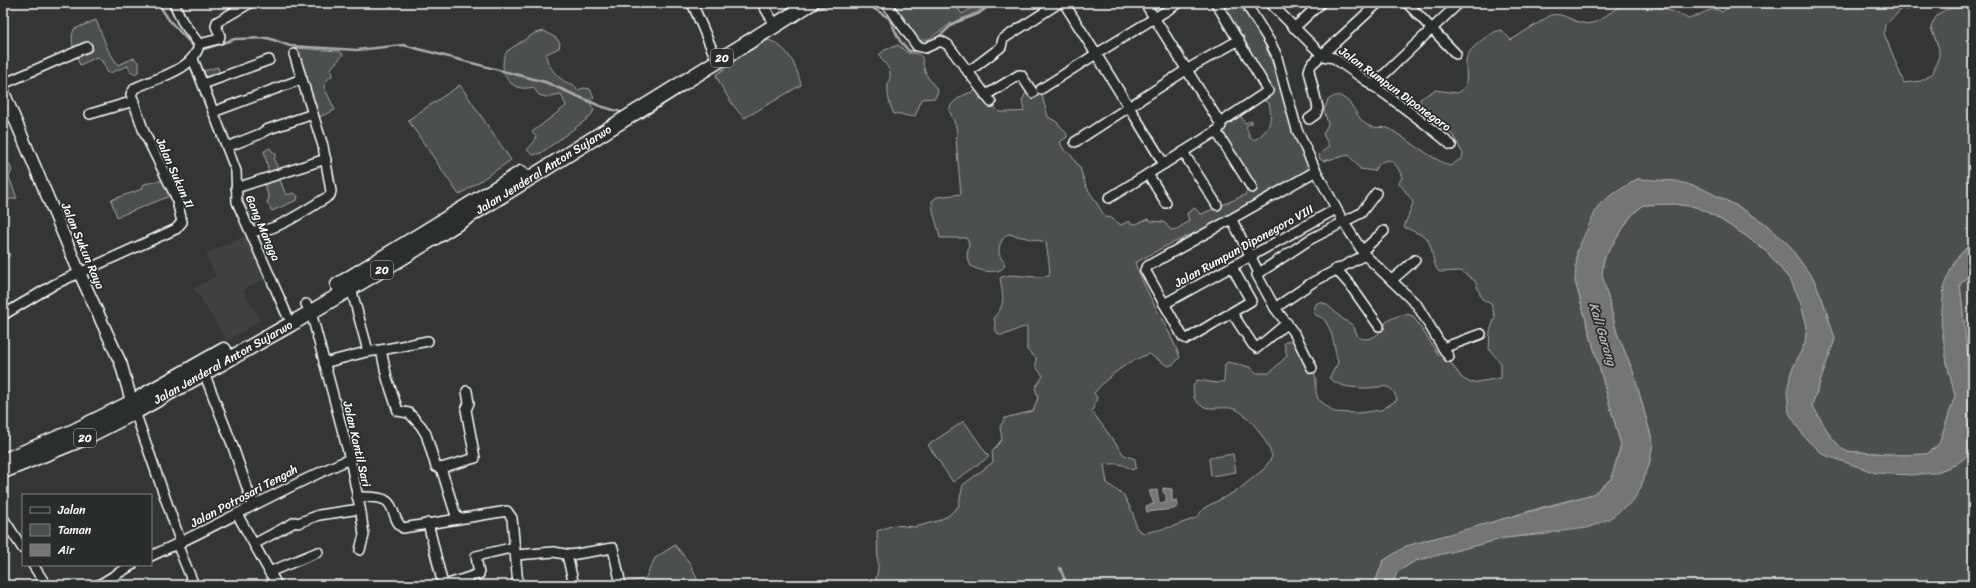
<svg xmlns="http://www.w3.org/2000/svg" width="1976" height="588" viewBox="0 0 1976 588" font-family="Sriracha,sans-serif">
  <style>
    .built { fill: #404243 }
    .green { fill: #4c4f50; stroke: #a6a7a8 }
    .water { fill: #737576; stroke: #abacad }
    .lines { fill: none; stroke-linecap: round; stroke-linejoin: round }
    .stream { stroke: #abacad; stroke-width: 2.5 }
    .minor-casing { stroke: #fff; stroke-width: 12 }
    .tertiary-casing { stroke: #fff; stroke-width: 14 }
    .trunk-casing { stroke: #fff; stroke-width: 17 }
    .minor { stroke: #2a2d2e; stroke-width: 9 }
    .tertiary { stroke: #2a2d2e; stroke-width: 11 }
    .trunk { stroke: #2a2d2e; stroke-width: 14 }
    .labels { text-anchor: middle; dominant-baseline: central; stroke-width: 3.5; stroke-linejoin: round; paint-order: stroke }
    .shield { fill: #2a2d2e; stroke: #bfc0c0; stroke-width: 1 }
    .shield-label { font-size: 11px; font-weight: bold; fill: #fff }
    .street-label { font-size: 12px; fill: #fff; stroke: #2a2d2e }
    .water-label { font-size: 13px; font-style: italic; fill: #b2b3b4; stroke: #2a2d2e }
  </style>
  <rect width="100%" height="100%" fill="#333536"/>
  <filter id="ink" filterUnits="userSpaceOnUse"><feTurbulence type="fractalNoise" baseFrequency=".025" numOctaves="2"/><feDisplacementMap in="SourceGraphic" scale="8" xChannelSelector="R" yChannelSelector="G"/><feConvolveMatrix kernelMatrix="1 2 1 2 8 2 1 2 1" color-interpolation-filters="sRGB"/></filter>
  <g filter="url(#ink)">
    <path class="built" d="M247 235 268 277 243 290 260 320 227 341 194 288 216 276 206 254Z"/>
    <g class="green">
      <path d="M888 3H955L962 14 980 3H991L977 12 950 24 929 39 916 41Z"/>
      <path d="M1221 3H1237L1260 32 1279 80 1289 119 1310 165 1309 170 1218 222 1164 247 1135 263C1147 296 1167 324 1180 357L1174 364 1168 366 1149 354C1128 361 1108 376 1094 393L1097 398 1092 411 1124 455 1135 459 1136 468 1132 470C1122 463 1116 463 1104 465L1107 483 1124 496 1133 513 1136 527 1140 531 1145 533 1171 527 1196 518 1204 508 1238 490 1264 469 1272 457C1269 443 1251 417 1237 410 1223 403 1205 416 1194 398L1193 386 1197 380 1217 383 1224 381 1225 364 1228 362 1250 367 1257 373H1269L1287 356 1284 343 1290 340 1294 342 1308 358 1316 378V392L1318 399 1334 412 1357 413 1381 410 1397 400C1392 381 1381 388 1367 388 1353 388 1339 387 1329 378L1338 363C1334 348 1334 334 1325 321 1322 316 1316 317 1313 312L1316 304 1319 302 1326 304 1344 320 1353 325 1358 337C1370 343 1383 333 1386 322 1393 317 1405 312 1413 316L1438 354 1450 362 1462 378 1471 383 1501 378V363L1489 349 1490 331 1495 317 1491 304 1482 299 1475 281 1461 271 1439 272C1430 261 1435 250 1426 237L1404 227 1413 203 1412 200 1399 183 1402 177C1396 160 1385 153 1374 171L1360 169 1349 155 1323 161 1320 159 1319 155 1329 146 1323 134 1328 124 1324 110 1328 100C1332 97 1337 94 1342 97 1355 103 1356 120 1369 126 1376 129 1384 126 1390 129 1410 141 1429 157 1450 166L1462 158 1463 154 1453 135 1443 129 1421 111 1420 99 1435 90 1457 93 1464 88C1469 79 1464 67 1467 57 1469 48 1492 31 1501 30L1511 40 1551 15C1565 11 1577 27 1592 23 1601 21 1615 8 1624 4 1640 0 1675 10 1688 19 1701 16 1710 5 1722 12L1734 3H1900V11L1885 25 1884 33 1904 83 1921 81 1933 73 1939 56V49L1931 28C1938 4 1953 10 1973 6V241L1955 260 1947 363 1955 396 1940 444 1927 454 1903 455 1845 451 1831 437 1812 405 1835 339 1822 298 1814 280 1787 243 1763 222 1739 207 1700 188 1637 179 1575 281 1621 445 1611 479 1593 494 1543 507 1446 536 1426 540 1383 561 1374 585H875L878 569 877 531 894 525 915 527 937 521 948 516 958 507 963 485 993 462 992 452 1002 439 1000 427 1005 418 1033 411 1038 397 1035 388 1043 376 1036 367V358L1027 350V327C1017 327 1009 336 999 335L996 331 994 317C1007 305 1002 293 1000 278 1011 271 1034 280 1049 276 1051 268 1047 252 1046 242L1008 234C1001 238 997 249 1000 256 1002 260 1004 261 1005 265 1001 276 978 271 971 266L967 257 969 243 966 238H940C938 225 932 214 932 201L937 197 961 194 956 140C959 127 953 121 949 109 954 99 964 94 975 91L978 92 980 99 990 102 999 112C1002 112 1022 112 1024 111L1022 101 1027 90 1036 86 1041 92 1048 117 1057 122 1067 134V137L1060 142 1064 150 1070 154 1080 168 1086 186 1106 218 1110 217 1121 225 1129 221 1130 223 1136 224 1148 219 1151 221 1164 222 1171 230 1177 229 1189 221 1187 213 1195 208 1200 214H1202L1245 195 1248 187 1221 137 1222 129 1240 115 1245 123 1252 121V123L1246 126 1250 138 1254 140C1270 131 1273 120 1269 103L1264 101 1268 95Z"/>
      <path d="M96 20 108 50 118 65 134 58 139 63V71L135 74 130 71 128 66C120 68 116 72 108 73L102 61 97 57 80 65C75 53 69 41 74 29Z"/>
      <path d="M544 31 556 38 560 43 559 48 546 54C546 65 561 84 573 84L577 90 584 88 590 89 594 97 589 101 594 110 590 117 541 153 533 155 527 150 535 141 536 137 532 132 566 106 561 94 546 97 539 95 533 87C509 94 496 70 507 51L535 33Z"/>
      <path d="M768 40C788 46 797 67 801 85L745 118C736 112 720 86 716 75L743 55Z"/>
      <path d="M898 45 908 53C928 53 920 60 926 74 929 80 934 85 938 91L935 98 922 99 915 116C906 118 901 112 894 114 890 106 887 95 888 86 888 82 891 78 890 73 890 66 880 61 880 54L885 50Z"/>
      <path d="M295 48 339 51 343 54C340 60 334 63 331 69L332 76 327 80 324 87 335 110 313 120Z"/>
      <path d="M218 67 220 75 207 79 204 71Z"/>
      <path d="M460 85 511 160 459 195 408 120Z"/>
      <path d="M270 148 273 152 276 153 274 160 282 177 280 180 286 195 294 193 298 196 297 200 272 211 267 202 269 198 264 183 269 173 264 151Z"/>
      <path d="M8 162 12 170 9 177 17 198 3 201V163Z"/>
      <path d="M164 180 170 196 117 217 111 200 142 189 144 184Z"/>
      <path d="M253 196 261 219 252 226 239 200Z"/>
      <path d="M1674 204 1696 207 1715 216 1746 236 1768 253 1791 281 1800 301 1807 326 1805 343 1791 372 1824 455 1934 473 1955 465 1973 451V585H1392L1397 572 1415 561 1505 538 1549 534 1640 489 1649 465 1653 443 1633 371 1617 333 1602 274 1604 258 1631 216 1643 205Z"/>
      <path d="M3 238 10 256 3 260Z"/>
      <path d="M1973 272V407L1960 284Z"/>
      <path d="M964 421 989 457 953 482 928 445Z"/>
      <path d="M1233 454 1236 472 1211 476 1209 458Z"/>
      <path d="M675 545 689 562 700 585H607L645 579 655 558Z"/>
    </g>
    <g class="water">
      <path d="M1637 179 1676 181 1701 188 1739 207 1763 222 1787 243 1814 280 1822 298 1835 339 1812 405 1831 437 1845 451 1903 455 1927 454 1939 444 1955 396 1947 363 1941 323 1944 285 1955 260 1973 241V272L1960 284 1973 407V452L1955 465 1934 473 1910 475 1876 473 1824 455 1805 438 1789 413 1787 391 1791 372 1805 343 1807 326 1800 301 1791 281 1768 253 1746 236 1715 216 1696 207 1674 204 1643 205 1631 216 1604 258 1602 274 1617 333 1633 371 1653 443 1649 465 1640 489 1633 501 1609 519 1587 528 1505 538 1415 561 1397 572 1392 585H1374L1383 561 1406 546 1593 494 1611 479 1621 445 1575 281 1577 251 1598 206 1610 196Z"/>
      <path d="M1163 488 1172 489V501L1177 500 1178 506 1174 509 1147 512 1146 506 1154 504 1149 491 1157 490 1159 503H1166V495L1163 492Z"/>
    </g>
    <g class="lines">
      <g class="stream">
        <path d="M158 3 169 20 194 47 204 49 235 39 268 38 290 46 357 50 403 45 545 82 600 106 624 113"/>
        <path d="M865 3 889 18 900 41 909 51H919"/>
        <path d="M812 10 834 3"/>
        <path d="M935 40 954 23 978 14 993 3"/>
        <path d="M638 117 642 118 685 90"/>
        <path d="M1060 568 1067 585"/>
      </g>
      <defs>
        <g id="minor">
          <path d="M692 3 714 54"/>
          <path d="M762 3 775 25"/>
          <path d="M794 3V4"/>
          <path d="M886 3 917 46 925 48 941 41 948 45 991 102"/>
          <path d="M1145 3 1220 123 1221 126 1218 130 1164 164 1129 107 1186 70 1239 40"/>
          <path d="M1216 3 1268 91 1220 123"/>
          <path d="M1248 3 1250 10 1270 42 1276 54 1297 130 1316 171 1344 223 1365 255 1417 305 1443 348 1481 334"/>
          <path d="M1270 3 1323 56 1334 58C1373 86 1414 113 1451 145"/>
          <path d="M1407 3 1456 54"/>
          <path d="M1907 4 1909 3"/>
          <path d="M1294 28 1321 3"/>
          <path d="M199 44 219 39 220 36 216 26 217 22 250 3"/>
          <path d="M294 54 323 146 331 191 330 195"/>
          <path d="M193 59 236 171 237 202 287 315"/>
          <path d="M968 72 1001 47 1003 39 1059 3"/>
          <path d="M3 84 87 47"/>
          <path d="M203 84 269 60"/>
          <path d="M1372 86 1459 3"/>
          <path d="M1041 89 1096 54 1064 3"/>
          <path d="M986 95 1019 75H1021L1033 93"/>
          <path d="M213 112 302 79"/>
          <path d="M90 114 134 101"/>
          <path d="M1309 119 1316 114 1318 108 1309 71 1311 65 1378 3"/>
          <path d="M1216 131 1252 188"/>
          <path d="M1075 142 1129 107 1096 54 1179 3"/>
          <path d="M227 147 260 134 266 130 313 114"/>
          <path d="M1183 152 1217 205"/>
          <path d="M1148 174 1166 203"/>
          <path d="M236 188 326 159"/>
          <path d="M1109 198 1164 164"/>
          <path d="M1232 220 1259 273 1257 275 1275 308 1296 336 1312 368"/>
          <path d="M251 230C271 236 308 208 326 198"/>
          <path d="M1362 251 1384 231"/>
          <path d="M1232 267 1251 301 1187 339 1183 337 1145 270 1148 266 1316 171"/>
          <path d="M1336 269 1350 285 1379 326"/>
          <path d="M1259 273 1309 240 1361 213 1376 193"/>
          <path d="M1392 280 1415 260"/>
          <path d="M351 288 368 351"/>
          <path d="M306 304 311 312 350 459 361 513 364 535 360 550"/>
          <path d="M1164 304 1336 209"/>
          <path d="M1275 308 1313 282 1365 255"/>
          <path d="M1232 313 1253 345 1257 348 1287 323"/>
          <path d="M3 315 55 284 176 229 182 222 176 197 144 132 131 94 135 88C156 78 195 70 199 44L182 21 174 3"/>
          <path d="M1443 348 1449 357"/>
          <path d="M381 350 428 341"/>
          <path d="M324 363 366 352 381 350 387 378 398 411 409 413 421 426 426 434 436 467 441 468 457 519"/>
          <path d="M204 373 232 444 253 505"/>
          <path d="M135 412 181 543"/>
          <path d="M441 468 475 458 466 410 469 403 467 391"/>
          <path d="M357 497C365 497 378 496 385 500 395 505 393 522 403 528L507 511 512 518 518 585"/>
          <path d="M237 514 277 585"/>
          <path d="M3 518 23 549"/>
          <path d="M428 523 443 585"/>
          <path d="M177 544 194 585"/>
          <path d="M254 544 295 522 298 523 319 515 360 509"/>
          <path d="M516 555 554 552 570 555 613 548 621 585"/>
          <path d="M567 555 574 585"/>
          <path d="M151 556C218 526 282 488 350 459"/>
          <path d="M33 565 46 585"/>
          <path d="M269 572 318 552"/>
          <path d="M99 585 132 565"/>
          <path d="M445 585 479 574 476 556 515 547"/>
        </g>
        <path id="tertiary" d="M3 91 80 274 121 364 134 410"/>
        <g id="trunk">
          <path d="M338 285 521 173"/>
          <path d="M3 461 72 432 132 402 224 350"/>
          <path id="s1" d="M3 471 82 439 135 412 291 324 400 259 811 3"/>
        </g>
      </defs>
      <use href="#minor" class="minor-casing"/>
      <use href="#tertiary" class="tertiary-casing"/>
      <use href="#trunk" class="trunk-casing"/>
      <use href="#minor" class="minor"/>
      <use href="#tertiary" class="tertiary"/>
      <use href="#trunk" class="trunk"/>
    </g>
  </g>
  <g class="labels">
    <g class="shield">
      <rect x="711" y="49" width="22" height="18" rx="3"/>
      <rect x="371" y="261" width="22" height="18" rx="3"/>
      <rect x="74" y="429" width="22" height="18" rx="3"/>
    </g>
    <g class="shield-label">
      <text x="722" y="58">20</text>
      <text x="382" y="270">20</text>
      <text x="85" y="438">20</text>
    </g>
    <g class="street-label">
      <text transform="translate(1395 89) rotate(36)">Jalan Rumpun Diponegoro</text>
      <text stroke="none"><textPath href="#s1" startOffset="620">Jalan Jenderal Anton Sujarwo</textPath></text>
      <text transform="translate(175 173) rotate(66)">Jalan Sukun II</text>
      <text transform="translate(263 228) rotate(67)">Gang Mangga</text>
      <text transform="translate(83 246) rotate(67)">Jalan Sukun Raya</text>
      <text transform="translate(1244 246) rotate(-29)">Jalan Rumpun Diponegoro VIII</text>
      <text stroke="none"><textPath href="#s1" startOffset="246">Jalan Jenderal Anton Sujarwo</textPath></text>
      <text transform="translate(357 444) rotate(77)">Jalan Kantil Sari</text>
      <text transform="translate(244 496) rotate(-28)">Jalan Potrosari Tengah</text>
    </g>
    <g class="water-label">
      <text transform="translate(1603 334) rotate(73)">Kali Garang</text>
    </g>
  </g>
  <rect width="1976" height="588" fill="none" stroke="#2a2d2e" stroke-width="16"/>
  <rect x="8" y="8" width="1960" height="572" fill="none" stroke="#fff" stroke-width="1.5" filter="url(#ink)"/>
  <rect x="22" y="494" width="130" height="72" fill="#2a2d2e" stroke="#7f8182"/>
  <rect x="30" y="507" width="20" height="6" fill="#2a2d2e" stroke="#7f8182"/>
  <text x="58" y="514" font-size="12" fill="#ffffff">Jalan</text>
  <rect x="30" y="524" width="20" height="12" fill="#4c4f50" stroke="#7f8182"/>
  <text x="58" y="534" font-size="12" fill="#ffffff">Taman</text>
  <rect x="30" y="544" width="20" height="12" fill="#737576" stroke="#7f8182"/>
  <text x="58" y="554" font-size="12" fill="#ffffff">Air</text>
</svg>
